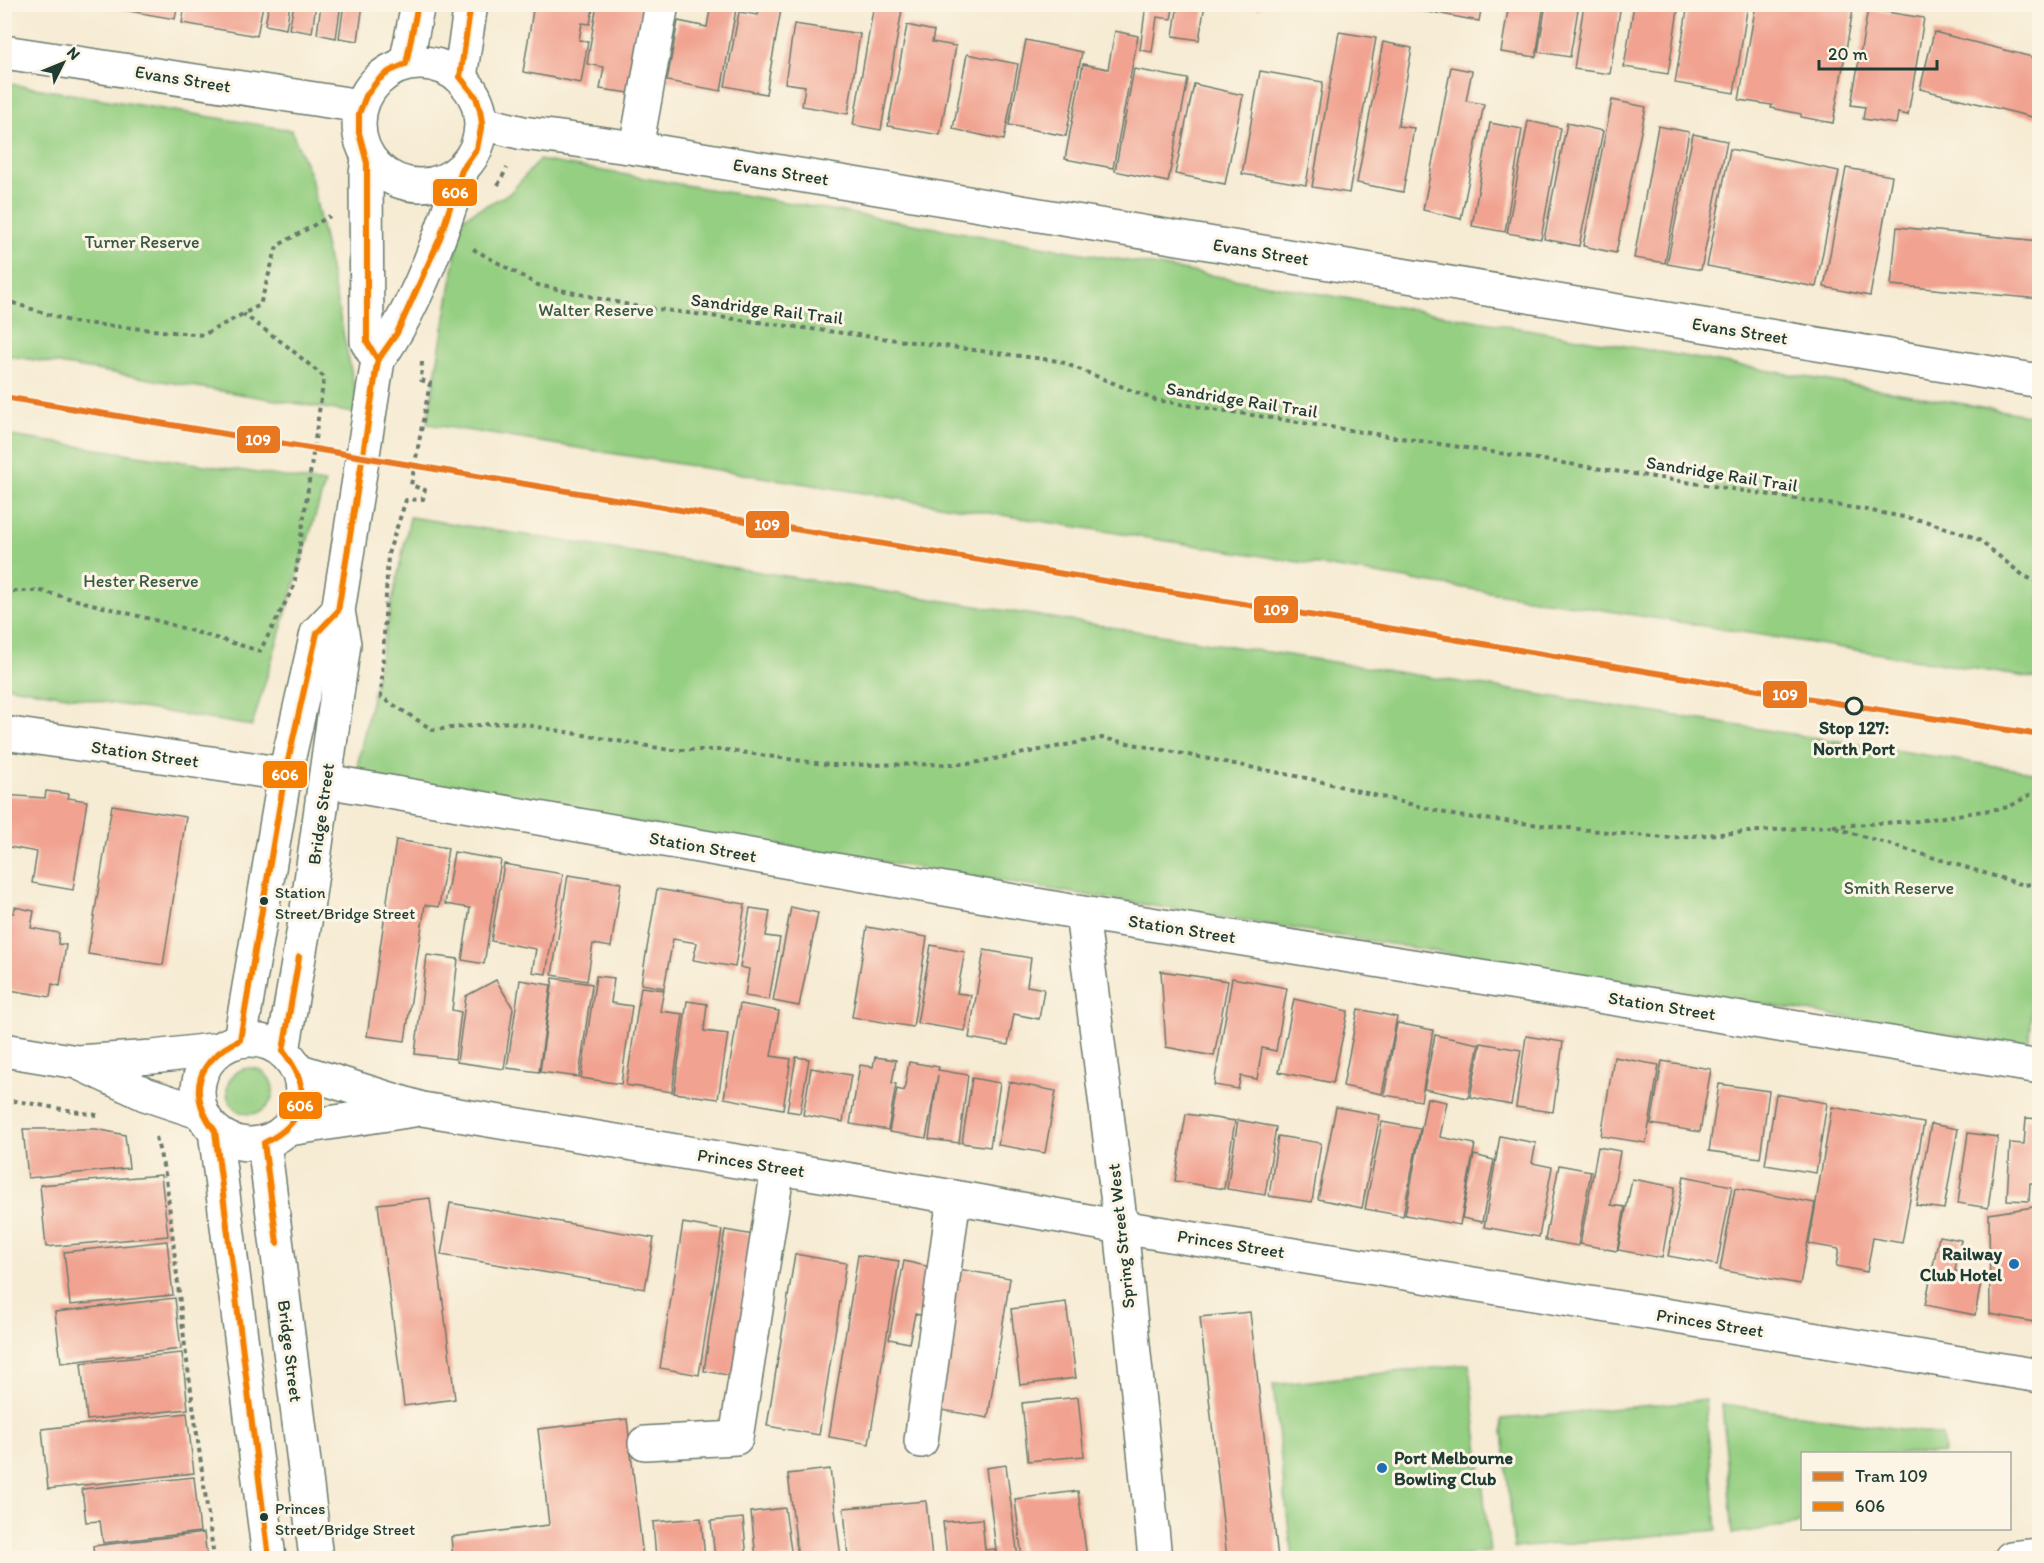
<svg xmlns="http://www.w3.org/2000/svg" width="2044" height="1563" viewBox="0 0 2044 1563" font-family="Itim,sans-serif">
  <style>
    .green { fill: #95cf82; stroke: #5a865b; stroke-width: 1.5 }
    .building { fill: #f1a290 }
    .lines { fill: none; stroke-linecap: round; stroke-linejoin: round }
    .minor-casing { stroke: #6a7a6c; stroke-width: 36 }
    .path { stroke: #6a7a6c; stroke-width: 4; stroke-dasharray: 4.5 4.5; stroke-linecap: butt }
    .minor { stroke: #fff; stroke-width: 33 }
    .bus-1-casing { stroke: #fcf5e5; stroke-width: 10 }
    .bus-1 { stroke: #f47f03; stroke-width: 6 }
    .tram-1-casing { stroke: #fcf5e5; stroke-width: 10 }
    .tram-1 { stroke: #e87722; stroke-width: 6 }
    .stop-dot { fill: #fcf5e5; stroke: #1f3d34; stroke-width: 3 }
    .bus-dot { fill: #1f3d34; stroke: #fcf5e5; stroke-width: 2 }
    .poi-dot { fill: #1f6fb2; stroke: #fcf5e5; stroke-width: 2 }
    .labels { text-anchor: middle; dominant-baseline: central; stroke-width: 6; stroke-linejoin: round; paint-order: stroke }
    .bus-label { font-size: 16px; fill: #1f3d34; stroke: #fcf5e5; text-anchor: start }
    .street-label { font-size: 18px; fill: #1f3d34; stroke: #fcf5e5 }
    .park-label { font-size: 18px; fill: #375a44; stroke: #fcf5e5 }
    .stop-label { font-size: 18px; font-weight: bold; fill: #1f3d34; stroke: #fcf5e5 }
    .poi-label { font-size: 18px; font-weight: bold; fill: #1f3d34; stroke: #fcf5e5; text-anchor: end }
    .line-badge { stroke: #fcf5e5; stroke-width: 2 }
    .badge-label { font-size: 16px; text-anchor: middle; font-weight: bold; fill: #fff }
  </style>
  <rect width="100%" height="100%" fill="#fcf5e5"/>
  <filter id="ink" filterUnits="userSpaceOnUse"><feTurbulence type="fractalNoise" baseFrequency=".0167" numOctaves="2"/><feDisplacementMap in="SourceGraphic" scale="12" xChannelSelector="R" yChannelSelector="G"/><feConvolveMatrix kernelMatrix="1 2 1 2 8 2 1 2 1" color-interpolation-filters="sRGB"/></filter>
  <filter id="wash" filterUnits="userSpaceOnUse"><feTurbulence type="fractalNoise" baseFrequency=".008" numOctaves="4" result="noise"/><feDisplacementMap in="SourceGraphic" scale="24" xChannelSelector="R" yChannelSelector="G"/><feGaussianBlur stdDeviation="1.35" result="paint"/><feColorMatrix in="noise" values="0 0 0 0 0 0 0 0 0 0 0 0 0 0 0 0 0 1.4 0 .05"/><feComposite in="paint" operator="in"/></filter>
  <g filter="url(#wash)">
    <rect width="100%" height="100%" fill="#f6ebd3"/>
    <g class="green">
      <path d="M4 83 291 130 311 177 360 414 5 355Z"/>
      <path d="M539 160 2039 417V679L427 424 462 218 510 193Z"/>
      <path d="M4 435 325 483 252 726 5 686Z"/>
      <path d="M410 517 2039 773 2040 927 2028 1047 355 777Z"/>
      <circle cx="250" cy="1091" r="23"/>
      <path d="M1469 1364 1490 1552 1429 1558H1292L1273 1385Z"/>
      <path d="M1705 1400 1717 1530 1514 1548 1502 1419Z"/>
      <path d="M1722 1404 1942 1435 1944 1453 1802 1454V1523L1733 1534Z"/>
    </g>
    <g id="blocks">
      <g class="building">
        <path d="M118 4H178L175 19 117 9Z"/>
        <path d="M269 4H290L286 29 265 25Z"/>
        <path d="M294 4H316L312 33 289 29Z"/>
        <path d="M321 4H341L336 38 317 34Z"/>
        <path d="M344 4H363L358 41 339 38Z"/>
        <path d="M534 4H594L590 24 582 23 579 40 588 41 581 83 523 72Z"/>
        <path d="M597 4H630L649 8 630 93 600 89 604 67 587 64Z"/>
        <path d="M711 4H737L721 91 667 81 678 21 707 27Z"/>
        <path d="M760 4H782L766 94 725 86 739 12 758 15Z"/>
        <path d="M874 4H903L881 130 853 125Z"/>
        <path d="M1146 4H1174L1171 19 1157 17 1152 52 1140 50Z"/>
        <path d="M1178 4H1205L1199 40 1173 36Z"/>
        <path d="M1243 4H1261L1260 9Z"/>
        <path d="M1409 4H1435L1433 13 1408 9Z"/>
        <path d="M1437 4H1482L1479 21 1436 13Z"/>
        <path d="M1509 4H1544L1536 57 1501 52Z"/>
        <path d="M1546 4H1579L1570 57 1538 52Z"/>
        <path d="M1584 4H1621L1610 74 1574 69Z"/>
        <path d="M1634 4H1679L1668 74 1624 67Z"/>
        <path d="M1688 4H1748L1734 93 1675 83Z"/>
        <path d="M1756 4H1854L1833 123 1801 117V114L1771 108 1772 105 1739 100Z"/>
        <path d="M185 5H263L257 36 182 23Z"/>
        <path d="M1868 9 1924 18 1908 115 1898 113 1896 124 1863 119 1865 107 1851 105Z"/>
        <path d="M794 24 860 34 848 114 802 106 805 86 785 83Z"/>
        <path d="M907 25 934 31 932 42 956 46 940 135 888 126Z"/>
        <path d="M1115 31 1138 36 1113 168 1065 159 1083 64 1108 69Z"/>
        <path d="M1339 32 1376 38 1349 193 1312 187Z"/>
        <path d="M1934 32 2040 59V119L1920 89Z"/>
        <path d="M1026 40 1082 52 1066 136 1009 125Z"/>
        <path d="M1383 42 1412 48 1398 126 1414 128 1403 192 1357 183Z"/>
        <path d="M967 54 1018 64 1004 140 953 129Z"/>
        <path d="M1451 67 1472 71 1466 101 1484 104 1461 219 1423 210Z"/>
        <path d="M1134 69 1188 79 1168 182 1115 171Z"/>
        <path d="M1260 71 1323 82 1306 185 1242 174Z"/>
        <path d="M1194 84 1243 95 1225 184 1175 174Z"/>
        <path d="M1612 100 1646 107 1616 253 1583 246Z"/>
        <path d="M1528 121 1561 128 1541 239 1507 233Z"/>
        <path d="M1490 123 1522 129 1505 232 1472 226Z"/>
        <path d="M1567 123 1603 131 1579 246 1544 239Z"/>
        <path d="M1658 126 1689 132 1665 263 1634 258Z"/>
        <path d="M1693 134 1727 141 1701 270 1667 264Z"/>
        <path d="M1730 149 1839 171 1816 287 1707 266Z"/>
        <path d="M1846 168 1892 176 1870 296 1824 287Z"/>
        <path d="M1897 227 2040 241V299L1891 285Z"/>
        <path d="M46 791 69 794 68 798 87 801 73 890 32 883 37 852 4 846V795L45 798Z"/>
        <path d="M112 805 186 817 163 965 88 954Z"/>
        <path d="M396 840 448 848 439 907 425 905 405 1041 367 1036Z"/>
        <path d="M454 852 501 860 484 964 462 960 470 908 445 904Z"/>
        <path d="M504 864 563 874 546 974 532 972 536 949 491 941Z"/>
        <path d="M568 875 621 883 611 947 593 944 587 981 552 975Z"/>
        <path d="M657 889 745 904 735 967 693 960 697 943 673 939 664 988 641 984Z"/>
        <path d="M15 907 34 911 31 928 59 933 58 944 66 945 60 986 52 984 50 997 4 989V912L14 913Z"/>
        <path d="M791 907 818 913 799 1006 773 1001Z"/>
        <path d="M750 908 770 911 766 936 780 938 769 1000 745 996 749 969 740 967Z"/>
        <path d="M867 927 927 937 913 1027 852 1017Z"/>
        <path d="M931 945 965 952 957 993 971 995 965 1031 917 1023Z"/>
        <path d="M984 950 1031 958 1027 986 1044 989 1039 1019 1014 1014 1008 1045 969 1038Z"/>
        <path d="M427 955 458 959 452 1010 461 1012 455 1059 415 1054Z"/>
        <path d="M1161 971 1228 981 1214 1056 1166 1047Z"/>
        <path d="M596 976 614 978 611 1003 632 1006 621 1084 581 1078Z"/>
        <path d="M553 978 592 984 579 1077 540 1072Z"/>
        <path d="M1232 978 1287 988 1276 1051 1262 1048 1257 1079 1241 1076 1238 1089 1214 1085Z"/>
        <path d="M496 980 513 1008 504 1069 457 1062 466 996Z"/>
        <path d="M520 980 551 985 539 1072 507 1068Z"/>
        <path d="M641 987 664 990 660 1011 683 1014 672 1092 626 1085Z"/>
        <path d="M1294 999 1348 1011 1333 1083 1279 1072Z"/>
        <path d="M687 1001 707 1004 704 1031 728 1034 718 1099 674 1093Z"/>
        <path d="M740 1004 779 1011 771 1056 791 1059 783 1109 724 1098Z"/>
        <path d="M1358 1009 1397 1017 1382 1094 1343 1086Z"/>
        <path d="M1397 1023 1433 1030 1421 1101 1384 1095Z"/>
        <path d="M1435 1035 1479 1044 1468 1098 1424 1089Z"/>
        <path d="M1526 1036 1563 1042 1553 1112 1516 1107Z"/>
        <path d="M1481 1043 1521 1050 1511 1105 1470 1097Z"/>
        <path d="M796 1057 809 1059 800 1113 787 1111Z"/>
        <path d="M875 1057 896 1060 892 1083 896 1084 888 1130 850 1124 860 1065 873 1067Z"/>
        <path d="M1614 1057 1659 1065 1646 1143 1601 1136Z"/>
        <path d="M1662 1061 1711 1069 1700 1132 1651 1124Z"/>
        <path d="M909 1062 939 1067 938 1070 968 1075 959 1143 929 1139 938 1075 926 1138 889 1132 897 1089 904 1091Z"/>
        <path d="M811 1068 851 1075 843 1122 803 1115Z"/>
        <path d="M972 1078 1000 1083 990 1147 962 1143Z"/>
        <path d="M1009 1082 1056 1091 1045 1153 998 1145Z"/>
        <path d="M1719 1084 1769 1091 1760 1158 1709 1151Z"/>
        <path d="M1776 1094 1827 1103 1816 1173 1765 1165Z"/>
        <path d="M1427 1098 1447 1102 1440 1137 1475 1144 1460 1225 1405 1215Z"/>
        <path d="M1336 1107 1380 1115 1362 1208 1318 1199Z"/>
        <path d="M1832 1107 1924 1123 1902 1243 1873 1238 1867 1272 1836 1266 1839 1249 1809 1244Z"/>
        <path d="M1186 1114 1235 1121 1224 1189 1175 1181Z"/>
        <path d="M2026 1118 2040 1119V1183H2030L2029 1201 2007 1200 2010 1143 2024 1144Z"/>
        <path d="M1238 1120 1276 1127 1265 1195 1227 1189Z"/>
        <path d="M1382 1122 1420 1129 1403 1216 1365 1209Z"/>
        <path d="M1931 1124 1958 1129 1944 1209 1916 1205Z"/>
        <path d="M23 1129H96L125 1135 129 1168 28 1178Z"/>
        <path d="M1968 1133 1998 1137 1988 1208 1958 1203Z"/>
        <path d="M1278 1136 1321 1143 1312 1202 1269 1196Z"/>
        <path d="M1500 1136 1536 1143 1532 1163 1552 1167 1539 1237 1484 1227Z"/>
        <path d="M1598 1147 1620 1151 1611 1205 1625 1207 1617 1251 1580 1244Z"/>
        <path d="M1474 1155 1494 1160 1482 1222 1462 1218Z"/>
        <path d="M1559 1165 1591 1171 1578 1246 1545 1240Z"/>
        <path d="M161 1175 168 1236 46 1247 40 1185Z"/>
        <path d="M1684 1176 1732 1186 1717 1265 1668 1256Z"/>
        <path d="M1632 1179 1675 1187 1662 1258 1618 1250Z"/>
        <path d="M1735 1188 1815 1203 1800 1284 1720 1270Z"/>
        <path d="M430 1198 455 1399 404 1406 378 1204Z"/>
        <path d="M450 1203 654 1238 645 1289 441 1255Z"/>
        <path d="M2040 1206V1323L1990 1314 1989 1214Z"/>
        <path d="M683 1223 722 1230 699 1375 660 1368Z"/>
        <path d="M725 1230 760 1236 739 1377 704 1371Z"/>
        <path d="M1939 1236 1961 1240 1955 1271 1982 1277 1975 1315 1925 1305Z"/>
        <path d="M167 1241 173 1295 70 1305 64 1252Z"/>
        <path d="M795 1254 846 1263 819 1435 767 1426Z"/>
        <path d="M858 1255 899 1261 869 1444 829 1437Z"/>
        <path d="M904 1261 939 1269 930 1317 915 1314 909 1343 889 1339Z"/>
        <path d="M958 1269 1010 1278 988 1418 936 1409Z"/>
        <path d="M175 1298 181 1349 61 1363 55 1312Z"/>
        <path d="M1066 1302 1076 1378 1020 1385 1011 1309Z"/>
        <path d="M1250 1312 1278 1558H1227L1200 1317Z"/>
        <path d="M182 1353 188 1409 87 1420 81 1363Z"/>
        <path d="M1078 1397 1084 1456 1028 1461 1022 1403Z"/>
        <path d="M187 1413 194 1473 48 1489 42 1429Z"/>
        <path d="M627 1419 643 1558H453L451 1537 549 1525 538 1429Z"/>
        <path d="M1006 1465 1018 1558H997L986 1468Z"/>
        <path d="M830 1469 841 1558H798L788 1474Z"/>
        <path d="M194 1477 200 1532 103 1543 100 1521 86 1522 82 1489Z"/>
        <path d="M1078 1491 1087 1558H1022L1015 1499Z"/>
        <path d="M926 1501 932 1558H848L844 1508Z"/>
        <path d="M785 1508 792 1558H756L751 1512Z"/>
        <path d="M701 1518 705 1558H656L653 1522Z"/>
        <path d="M743 1518 747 1558H715L711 1521Z"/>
        <path d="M982 1519 985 1550 995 1549 996 1558H947L943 1522Z"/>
        <path d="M204 1533 207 1558H94L93 1546Z"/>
      </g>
    </g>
  </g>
  <g filter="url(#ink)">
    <use href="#blocks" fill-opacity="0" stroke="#6a7a6c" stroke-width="1.5"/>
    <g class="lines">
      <defs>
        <g id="minor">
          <path d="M4 52 361 106"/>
          <circle cx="420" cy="124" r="61"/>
          <path d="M406 64 418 4"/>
          <path d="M460 77 471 4"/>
          <path d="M482 123 523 133 636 148 2040 381"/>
          <path d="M636 148 662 4"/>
          <path d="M368 158 366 174 367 342 378 360"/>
          <path d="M4 733 285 774"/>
          <path d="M326 781 1082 913 2040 1067"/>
          <path d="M1082 913 1121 1227 1155 1558"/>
          <circle cx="250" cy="1092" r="52"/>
          <path d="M240 1040 285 774 317 633 338 611"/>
          <path d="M4 1050 77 1062 153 1057 220 1049"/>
          <path d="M283 1051 306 916 344 644 338 611 378 360C418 303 441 236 462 170"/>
          <path d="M81 1064 145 1094 202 1113"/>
          <path d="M297 1070 422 1109 954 1197 1121 1227 2040 1376"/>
          <path d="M289 1129 414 1110"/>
          <path d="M215 1131 269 1558"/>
          <path d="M264 1143 316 1558"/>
          <path d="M921 1441 954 1197"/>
          <path d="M645 1443 736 1438 778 1168"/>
          <path d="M2011 1558 2040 1555"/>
        </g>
      </defs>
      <use href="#minor" class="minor-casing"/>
      <g class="path">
        <path d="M498 185 507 168"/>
        <path d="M473 249 538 285 634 306 1059 361 1155 400 1861 509 1925 521 1976 538 2024 576 2040 583"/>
        <path d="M4 300 72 322 203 335 260 305 277 246 330 216"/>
        <path d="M422 362 421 380 430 383 411 485 425 490 423 499 406 500 388 554 381 697 433 730 509 722 670 750H726L830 765 968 764 1102 738 1311 779 1457 816 1664 838 1829 826 2024 885 2040 883"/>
        <path d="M4 591H41L162 622 260 651 294 586 324 377 287 346 243 314"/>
        <path d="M1833 826 1918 821 2009 807 2040 789"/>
        <path d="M4 1102 17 1101 101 1116"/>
        <path d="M156 1137 166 1178 185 1347 214 1558"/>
      </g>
      <use href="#minor" class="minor"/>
      <defs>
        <g id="bus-1">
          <path d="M375 376 378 360 397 333 440 238 462 170 477 149 482 123 480 110 476 97 460 77 471 4"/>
          <path d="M277 1243 264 1143C308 1121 313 1089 283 1051L299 957"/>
          <path d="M269 1558 215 1131C186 1092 197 1060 240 1040L285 774 317 633 338 611 378 360 367 342V163L359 133V114L366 96 378 80 390 71 406 64 418 4"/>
        </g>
      </defs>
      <use href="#bus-1" class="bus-1-casing"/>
      <use href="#bus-1" class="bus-1"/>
      <defs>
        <path id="tram-1" d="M4 397 1854 706 2040 735"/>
      </defs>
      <use href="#tram-1" class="tram-1-casing"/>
      <use href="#tram-1" class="tram-1"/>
    </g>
  </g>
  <circle class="stop-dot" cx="1854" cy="706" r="8"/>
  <g class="bus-dot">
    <circle cx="264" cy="901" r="5"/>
    <circle cx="264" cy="1517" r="5"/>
  </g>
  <g class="poi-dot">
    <circle cx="2014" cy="1264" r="6"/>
    <circle cx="1382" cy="1468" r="6"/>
  </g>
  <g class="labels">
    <g class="bus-label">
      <text x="275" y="892">Station<tspan x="275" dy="21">Street/Bridge Street</tspan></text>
      <text x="275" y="1508">Princes<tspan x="275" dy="21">Street/Bridge Street</tspan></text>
    </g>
    <g class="street-label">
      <text transform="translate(183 79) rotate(9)">Evans Street</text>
      <text transform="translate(781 172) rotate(9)">Evans Street</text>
      <text transform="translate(1261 252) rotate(9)">Evans Street</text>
      <text transform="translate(767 309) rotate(7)">Sandridge Rail Trail</text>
      <text transform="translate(1740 331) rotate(9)">Evans Street</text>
      <text transform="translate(1242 400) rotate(9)">Sandridge Rail Trail</text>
      <text transform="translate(1722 474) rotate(9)">Sandridge Rail Trail</text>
      <text transform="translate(145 754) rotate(8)">Station Street</text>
      <text transform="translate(321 814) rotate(-82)">Bridge Street</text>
      <text transform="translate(703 847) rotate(10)">Station Street</text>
      <text transform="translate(1182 929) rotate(9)">Station Street</text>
      <text transform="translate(1662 1006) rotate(9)">Station Street</text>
      <text transform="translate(751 1163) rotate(9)">Princes Street</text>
      <text transform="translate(1121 1236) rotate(-96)">Spring Street West</text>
      <text transform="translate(1231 1244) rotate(9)">Princes Street</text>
      <text transform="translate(1710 1323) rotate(9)">Princes Street</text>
      <text transform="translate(290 1351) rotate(83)">Bridge Street</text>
    </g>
    <g class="park-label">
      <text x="142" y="242">Turner Reserve</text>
      <text x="596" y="310">Walter Reserve</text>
      <text x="141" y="581">Hester Reserve</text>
      <text x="1899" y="888">Smith Reserve</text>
    </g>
    <g class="stop-label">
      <text x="1854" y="728">Stop 127:<tspan x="1854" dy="21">North Port</tspan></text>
    </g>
    <g class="poi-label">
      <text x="2002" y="1254">Railway<tspan x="2002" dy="21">Club Hotel</tspan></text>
      <text x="1394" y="1458" text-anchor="start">Port Melbourne<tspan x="1394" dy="21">Bowling Club</tspan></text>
    </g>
  </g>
  <g class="line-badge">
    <rect x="432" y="178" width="46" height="29" rx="6" fill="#f47f03"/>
    <rect x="236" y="425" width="45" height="29" rx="6" fill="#e87722"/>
    <rect x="745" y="510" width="45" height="29" rx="6" fill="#e87722"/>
    <rect x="1253" y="595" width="46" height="29" rx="6" fill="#e87722"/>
    <rect x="1762" y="680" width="46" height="29" rx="6" fill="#e87722"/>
    <rect x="262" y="760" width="46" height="29" rx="6" fill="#f47f03"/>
    <rect x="278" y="1091" width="45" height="29" rx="6" fill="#f47f03"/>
  </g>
  <g class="badge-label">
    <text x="455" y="198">606</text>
    <text x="258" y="445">109</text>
    <text x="767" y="530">109</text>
    <text x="1276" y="615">109</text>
    <text x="1785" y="700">109</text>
    <text x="285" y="780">606</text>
    <text x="300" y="1111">606</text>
  </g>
  <rect width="2044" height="1563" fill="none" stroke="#fcf5e5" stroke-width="24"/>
  <rect x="1801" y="1452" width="210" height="78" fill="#fcf5e5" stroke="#a4ab9e" stroke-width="1.5"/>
  <rect x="1813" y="1472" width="30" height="9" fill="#e87722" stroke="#a4ab9e" stroke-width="1.5"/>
  <text x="1855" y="1482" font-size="18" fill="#1f3d34">Tram 109</text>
  <rect x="1813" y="1502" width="30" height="9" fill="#f47f03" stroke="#a4ab9e" stroke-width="1.5"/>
  <text x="1855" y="1512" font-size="18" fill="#1f3d34">606</text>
  <g transform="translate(63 63) rotate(47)" stroke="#fcf5e5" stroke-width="4.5" paint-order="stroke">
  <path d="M0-4.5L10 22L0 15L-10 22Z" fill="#1f3d34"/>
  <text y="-9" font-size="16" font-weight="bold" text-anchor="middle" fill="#1f3d34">N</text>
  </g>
  <path d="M1819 60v9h118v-9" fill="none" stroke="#1f3d34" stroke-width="3"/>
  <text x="1828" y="60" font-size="18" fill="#1f3d34" stroke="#fcf5e5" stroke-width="4.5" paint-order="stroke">20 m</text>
</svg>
